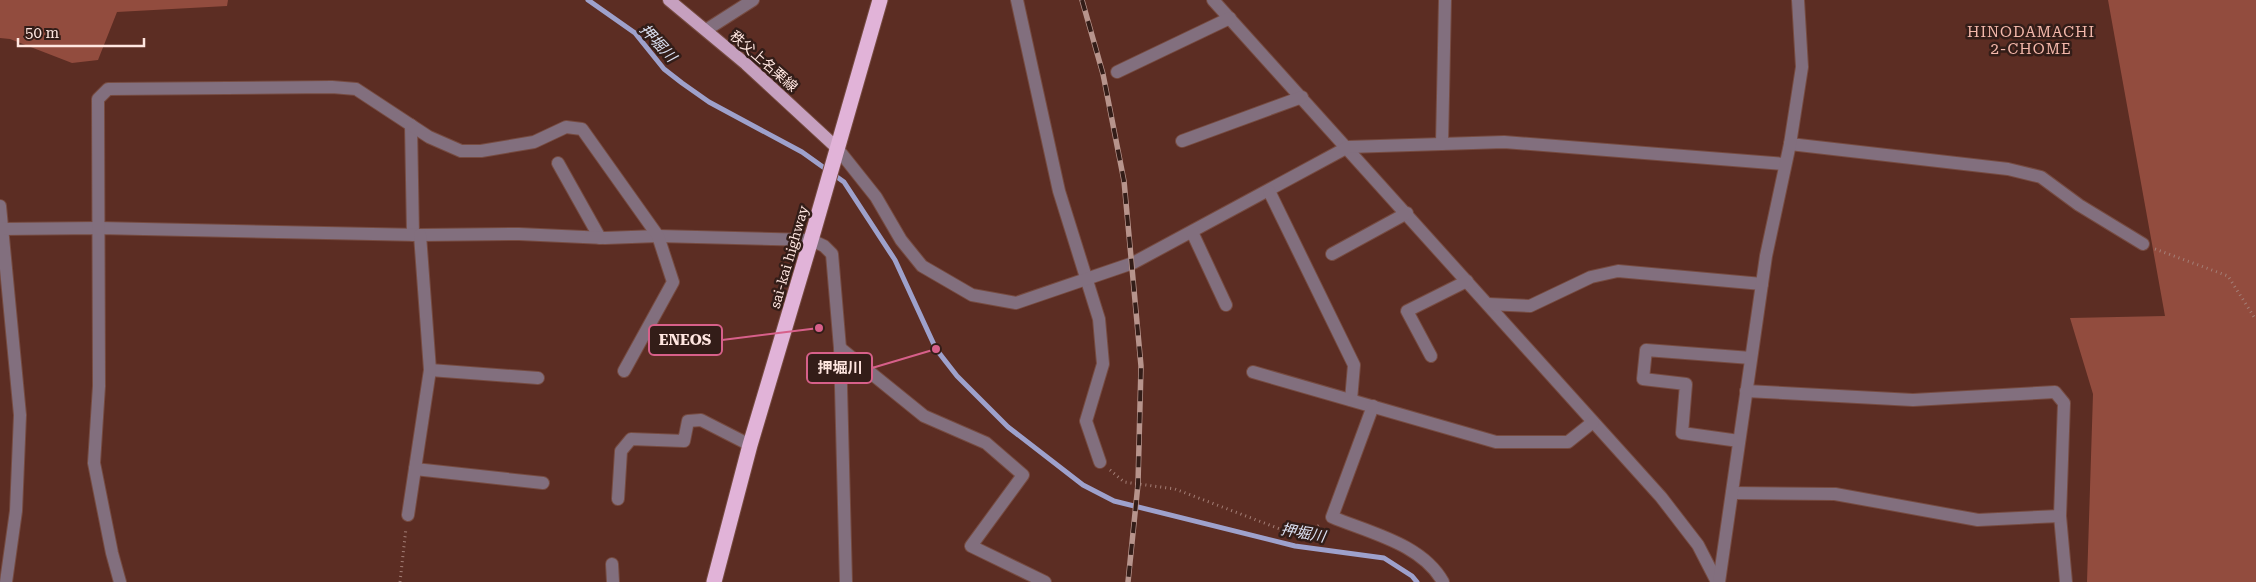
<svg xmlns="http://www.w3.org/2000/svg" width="2256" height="582" viewBox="0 0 2256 582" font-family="'Roboto Serif','Noto Sans JP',serif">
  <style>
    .green { fill: #924c3e }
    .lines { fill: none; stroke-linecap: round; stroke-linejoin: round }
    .stream { stroke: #9ea1cc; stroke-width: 5 }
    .minor-casing { stroke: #764b41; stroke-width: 14 }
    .major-casing { stroke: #764b41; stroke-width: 14 }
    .highway-casing { stroke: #764b41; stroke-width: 17 }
    .path { stroke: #a47f77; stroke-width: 3; stroke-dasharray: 1 4; stroke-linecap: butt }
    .minor { stroke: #826f7e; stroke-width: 12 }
    .major { stroke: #c6a0bf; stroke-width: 12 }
    .highway { stroke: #e1b3d8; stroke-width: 15 }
    .rail-casing { stroke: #b7948c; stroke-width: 5.5 }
    .rail { stroke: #331d18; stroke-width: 4; stroke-dasharray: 11; stroke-linecap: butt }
    .labels { text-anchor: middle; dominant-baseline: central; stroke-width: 5; stroke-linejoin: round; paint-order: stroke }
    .street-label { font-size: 14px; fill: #ffe6e0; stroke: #331d18 }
    .neighbourhood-label { font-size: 15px; letter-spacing: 1px; fill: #f4b8ab; stroke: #331d18 }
    .water-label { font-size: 15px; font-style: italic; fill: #dbe1f3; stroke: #331d18 }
    .leader { fill: none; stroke: #d7608a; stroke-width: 2 }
    .callout-dot { fill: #d7608a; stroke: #331d18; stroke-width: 2 }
    .callout { fill: #331d18; stroke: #d7608a; stroke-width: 2 }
    .callout-label { font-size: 15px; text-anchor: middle; font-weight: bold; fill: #ffe6e0 }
  </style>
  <rect width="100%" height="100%" fill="#5c2d23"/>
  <g class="green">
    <path d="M0 0H228L227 6 117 12 98 60 72 63 10 39 0 38Z"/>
    <path d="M2108 0H2256V582H2087L2093 394 2070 318 2165 316Z"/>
  </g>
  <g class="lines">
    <path class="stream" d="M588 0 635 33 664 69 682 83 709 102 802 152 844 182 895 260 936 349 957 376 1008 427 1083 485 1114 501 1295 546 1384 558 1412 576 1417 582"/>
    <defs>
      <g id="minor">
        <path d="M1017 0 1059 191 1099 319 1103 364 1086 421 1100 462"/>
        <path d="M1213 0 1661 497 1698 545 1717 582"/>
        <path d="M706 30 753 0"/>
        <path d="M1117 72 1230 18"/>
        <path d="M411 125 413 235"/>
        <path d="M1182 141 1302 97"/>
        <path d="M1442 144 1445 0"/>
        <path d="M1790 144 2008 169 2041 177 2079 205 2143 244"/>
        <path d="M837 148 876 197 901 240 922 266 972 295 1016 303 1133 263 1348 147 1504 142 1785 164"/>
        <path d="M558 163 600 238"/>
        <path d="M1269 191 1354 365 1351 400"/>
        <path d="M0 206 20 415 16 511 6 582"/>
        <path d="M0 229 99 228 420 235 519 234 605 238 658 236 811 240 824 246 832 254 840 348 846 582"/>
        <path d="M1192 232 1226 305"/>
        <path d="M1332 254 1407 213"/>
        <path d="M1488 304 1530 306 1591 277 1618 271 1762 284"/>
        <path d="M840 348 924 416 986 443 1023 475 971 546 1045 582"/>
        <path d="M1431 356 1407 311 1467 281"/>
        <path d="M430 370 538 378"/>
        <path d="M1253 372 1496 442H1568L1593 422"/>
        <path d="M1746 391 1913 400 2055 392 2064 403 2060 516 2066 582"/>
        <path d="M1373 406 1332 517C1370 533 1422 544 1443 582"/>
        <path d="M1739 441 1682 433 1686 384 1643 379 1646 350 1751 358"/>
        <path d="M415 469 543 483"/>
        <path d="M1732 493 1835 494 1978 520 2060 516"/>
        <path d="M618 499 621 451 631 439 684 441 688 421 701 420 750 445"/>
        <path d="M408 515 430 370 420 235"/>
        <path d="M612 564 613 582"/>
        <path d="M120 582 112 553 94 463 99 386 98 99 108 89 332 87 356 89 429 137 461 151H481L534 142 566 127 582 129 658 236 673 282 624 371"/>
        <path d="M1719 582 1766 256 1790 144 1802 67 1798 0"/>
      </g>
      <path id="major" d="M669 0 746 64 837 148"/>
      <path id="highway" d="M714 582 750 445 811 240 880 0"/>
    </defs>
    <use href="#minor" class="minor-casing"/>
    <use href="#major" class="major-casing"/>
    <use href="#highway" class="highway-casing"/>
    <g class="path">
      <path d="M2155 249 2228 276 2256 320"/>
      <path d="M1110 470 1124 482 1175 489 1301 537 1321 524"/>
      <path d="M400 582 406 528"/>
    </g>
    <use href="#minor" class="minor"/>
    <use href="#major" class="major"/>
    <use href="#highway" class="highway"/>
    <defs>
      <path id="rail" d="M1082 0 1103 74 1124 181 1141 366 1138 484 1128 582"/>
    </defs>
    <use href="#rail" class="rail-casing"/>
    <use href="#rail" class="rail"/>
  </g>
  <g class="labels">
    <g class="street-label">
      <text transform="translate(764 61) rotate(41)">秩父上名栗線</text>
      <text transform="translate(789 257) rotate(-74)">sai-kai highway</text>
    </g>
    <g class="neighbourhood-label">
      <text x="2031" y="32">HINODAMACHI<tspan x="2031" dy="17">2-CHOME</tspan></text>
    </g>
    <g class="water-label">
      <text transform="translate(658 43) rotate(47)">押堀川</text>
      <text transform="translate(1303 533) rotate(10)">押堀川</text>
    </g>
  </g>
  <path class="leader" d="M819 328L722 340M936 349L872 368"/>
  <g class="callout-dot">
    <circle cx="819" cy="328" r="5"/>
    <circle cx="936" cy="349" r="5"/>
  </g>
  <g class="callout">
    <rect x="649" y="325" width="73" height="30" rx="5"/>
    <rect x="807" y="353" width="65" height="30" rx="5"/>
  </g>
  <g class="callout-label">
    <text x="685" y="345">ENEOS</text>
    <text x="840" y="373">押堀川</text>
  </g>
  <path d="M18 38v8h126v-8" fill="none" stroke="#ffe6e0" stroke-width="2.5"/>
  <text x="25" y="38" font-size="15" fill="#ffe6e0" stroke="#331d18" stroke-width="4" paint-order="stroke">50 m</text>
</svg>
